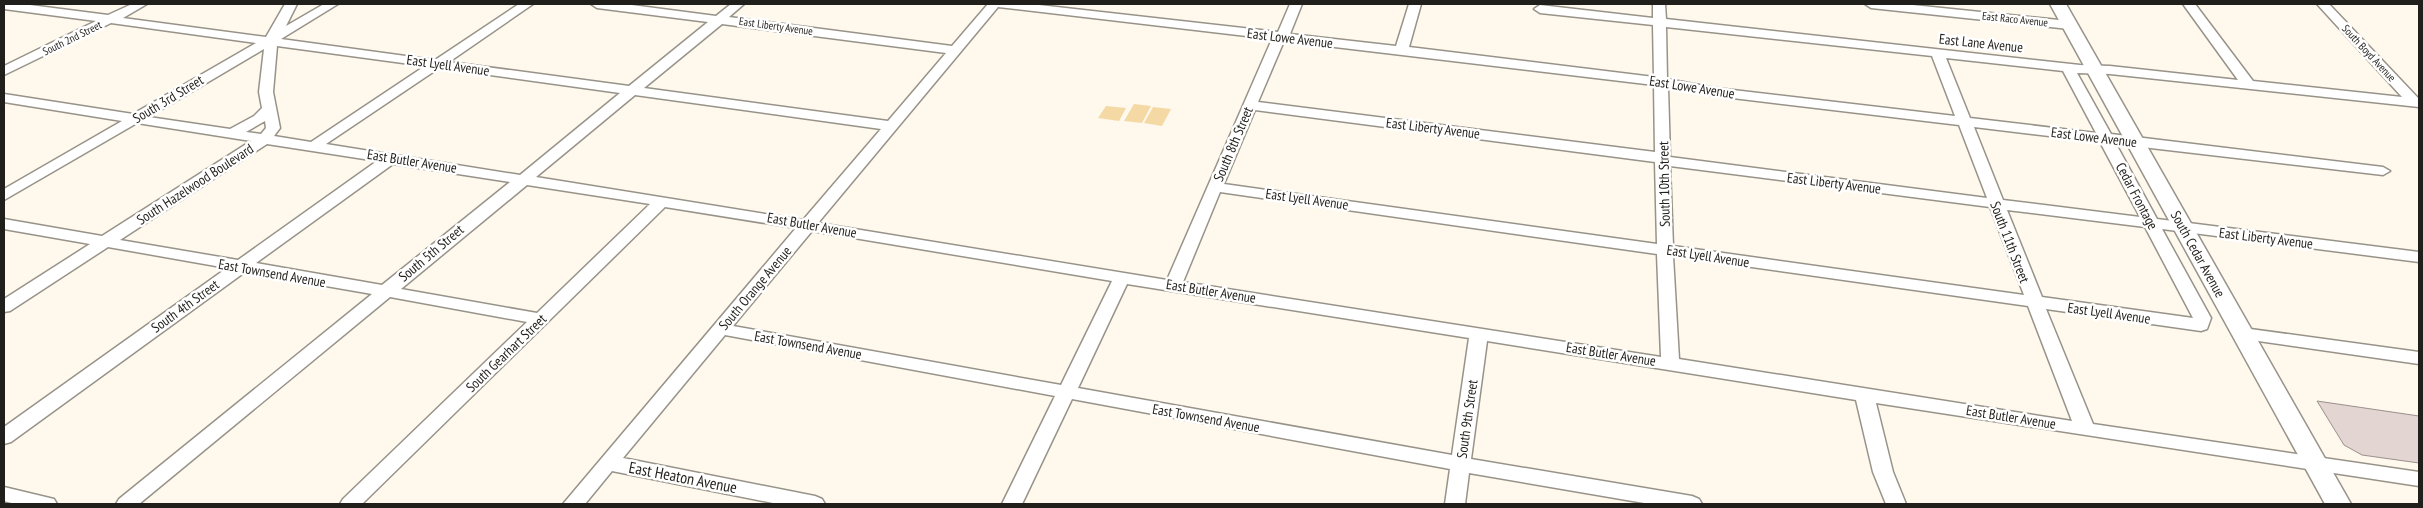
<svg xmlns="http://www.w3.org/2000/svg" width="2423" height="508" viewBox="0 0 2423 508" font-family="'PT Sans Narrow',sans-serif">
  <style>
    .green { fill: #f4d9a5 }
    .building { fill: #e3d6d2; stroke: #9c908c }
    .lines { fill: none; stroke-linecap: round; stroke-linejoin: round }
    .minor-casing { stroke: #989389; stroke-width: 3 }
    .major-casing { stroke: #989389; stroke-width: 3 }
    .minor { fill: #fff; fill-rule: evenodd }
    .major { fill: #fff; fill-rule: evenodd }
    .labels { text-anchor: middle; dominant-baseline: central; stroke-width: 5; stroke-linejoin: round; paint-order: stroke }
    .far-street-label { font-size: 11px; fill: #211f1b; stroke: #fff }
    .street-label { font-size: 14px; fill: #211f1b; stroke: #fff }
    .near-street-label { font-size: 16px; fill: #211f1b; stroke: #fff }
  </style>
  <rect width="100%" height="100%" fill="#fef8ed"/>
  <g class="green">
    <path d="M1134 104 1151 106 1142 123 1124 121Z"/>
    <path d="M1106 106 1126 108 1119 121 1098 118Z"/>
    <path d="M1153 107 1171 109 1162 126 1144 123Z"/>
  </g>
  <path class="building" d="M2317 401 2419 416V463L2362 455 2344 445Z"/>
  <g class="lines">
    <defs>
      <g id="minor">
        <path d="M4 4H22L108 15 132 4H147L123 18 266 37 285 4H297L286 26 324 4H338L281 39 435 60 519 4H533L449 62 629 86 708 22 597 8 591 4H624L716 16 731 4H744L729 17 952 46 988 4H1030L1278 32 1290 4H1302L1290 34 1396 46 1409 4H1421L1409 47 1654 77 1653 25 1540 13 1534 9 1540 5 1653 18V4H1665L1666 19 2080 65 2110 66 2238 80 2183 4H2195L2253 81 2402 97 2317 4H2329L2419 99V107L2110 74 2077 73 2111 134 2383 167 2390 171 2383 175 2116 144 2157 219 2419 252V262L2162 229 2211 318 2207 329 2201 331 2046 309 2093 424 2419 472V486L1876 403 1893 472 1906 504H1886L1873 472 1856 400 1487 341 1471 459 1692 496 1699 499 1702 504H1650L1469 473 1465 504H1445L1450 469 1072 399 1022 504H1002L1055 396 725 335 623 458 815 496 822 499 825 504H778L612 471 585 504H563L796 228 665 207 362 504H340L343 499 527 322 390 297 139 504H116L119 499 372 294 245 272 11 442 4 444V427L227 268 108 247 10 311 4 312V299L90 244 4 229V219L102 236 251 141 137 123 4 200V189L122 121 4 102V94L133 114 256 43 111 23 4 75V66L96 21 4 9ZM998 7 1272 39 1167 280 818 223ZM722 24 946 53 888 121 644 88ZM1666 27 1932 56 1955 116 1716 88 1667 79ZM1284 41 1654 85 1655 152 1258 102ZM277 46 425 66 311 142 274 136 280 128 273 92ZM264 49 259 92 262 108 254 116 230 129 149 117ZM1946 58 2063 71 2096 133 1970 118ZM439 68 620 93 520 175 326 144ZM1668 87 1716 96 1959 125 1987 198 1670 157ZM635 95 881 129 803 220 536 177ZM1255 110 1655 162 1657 244 1224 184ZM265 121 266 128 261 134 246 132ZM1974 127 2100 142 2140 217 2003 200ZM267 144 377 161 238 260 120 240ZM393 164 510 182 382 285 256 263ZM1670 166 1990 207 2024 295 1673 246ZM527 185 650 204 537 313 401 289ZM1220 192 1657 254 1661 357 1183 282ZM2007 210 2145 227 2193 318 2042 297ZM812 231 1112 281 1061 385 733 326ZM1673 256 2028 306 2072 421 1679 359ZM1127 284 1469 338 1452 455 1078 388Z"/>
        <path d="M1865 4H1903L2069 21 2075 25 2069 29 1871 8Z"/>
        <path d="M2243 328 2419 352V364L2237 338 2234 334 2237 330Z"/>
        <path d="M4 487 54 499 57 504H15L4 501Z"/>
      </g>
      <path id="major" d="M2050 4H2066L2351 504H2325Z"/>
    </defs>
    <use href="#minor" class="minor-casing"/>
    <use href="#major" class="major-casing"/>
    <use href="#minor" class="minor"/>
    <use href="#major" class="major"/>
  </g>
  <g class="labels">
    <g class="far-street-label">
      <text transform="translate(2015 19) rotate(6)">East Raco Avenue</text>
      <text transform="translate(776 26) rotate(8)">East Liberty Avenue</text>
      <text transform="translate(72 38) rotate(-26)">South 2nd Street</text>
      <text transform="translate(2369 53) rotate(47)">South Boyd Avenue</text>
    </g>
    <g class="street-label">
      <text transform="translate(1290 38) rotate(7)">East Lowe Avenue</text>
      <text transform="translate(1981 43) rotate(6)">East Lane Avenue</text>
      <text transform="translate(448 65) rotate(8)">East Lyell Avenue</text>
      <text transform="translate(1692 87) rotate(9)">East Lowe Avenue</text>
      <text transform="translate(168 99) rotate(-31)">South 3rd Street</text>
      <text transform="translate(1433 128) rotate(7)">East Liberty Avenue</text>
      <text transform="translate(2094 137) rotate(7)">East Lowe Avenue</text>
      <text transform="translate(1233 144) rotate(-67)">South 8th Street</text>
      <text transform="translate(412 161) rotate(9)">East Butler Avenue</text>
      <text transform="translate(1834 183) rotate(7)">East Liberty Avenue</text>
      <text transform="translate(195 184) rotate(-33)">South Hazelwood Boulevard</text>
      <text transform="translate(1664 184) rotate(-91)">South 10th Street</text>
      <text transform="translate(2137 196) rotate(62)">Cedar Frontage</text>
      <text transform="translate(1307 199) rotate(8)">East Lyell Avenue</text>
      <text transform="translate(812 225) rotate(10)">East Butler Avenue</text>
      <text transform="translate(2266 238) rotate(7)">East Liberty Avenue</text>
      <text transform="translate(2010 242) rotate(69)">South 11th Street</text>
      <text transform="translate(431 253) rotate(-40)">South 5th Street</text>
      <text transform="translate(2198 254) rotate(61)">South Cedar Avenue</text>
      <text transform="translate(1708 256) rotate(9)">East Lyell Avenue</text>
      <text transform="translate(272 273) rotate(10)">East Townsend Avenue</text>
      <text transform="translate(755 288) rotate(-50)">South Orange Avenue</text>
      <text transform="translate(1211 291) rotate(9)">East Butler Avenue</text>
      <text transform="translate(185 306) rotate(-36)">South 4th Street</text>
      <text transform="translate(2109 313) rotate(8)">East Lyell Avenue</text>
      <text transform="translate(808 345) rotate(10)">East Townsend Avenue</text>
      <text transform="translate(506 353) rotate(-44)">South Gearhart Street</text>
      <text transform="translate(1611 354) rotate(9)">East Butler Avenue</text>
      <text transform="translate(2011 417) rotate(9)">East Butler Avenue</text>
      <text transform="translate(1206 418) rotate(10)">East Townsend Avenue</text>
      <text transform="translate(1467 419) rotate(-82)">South 9th Street</text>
    </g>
    <g class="near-street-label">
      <text transform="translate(683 477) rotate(11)">East Heaton Avenue</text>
    </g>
  </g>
  <rect width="2423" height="508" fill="none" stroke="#211f1b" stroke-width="10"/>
</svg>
